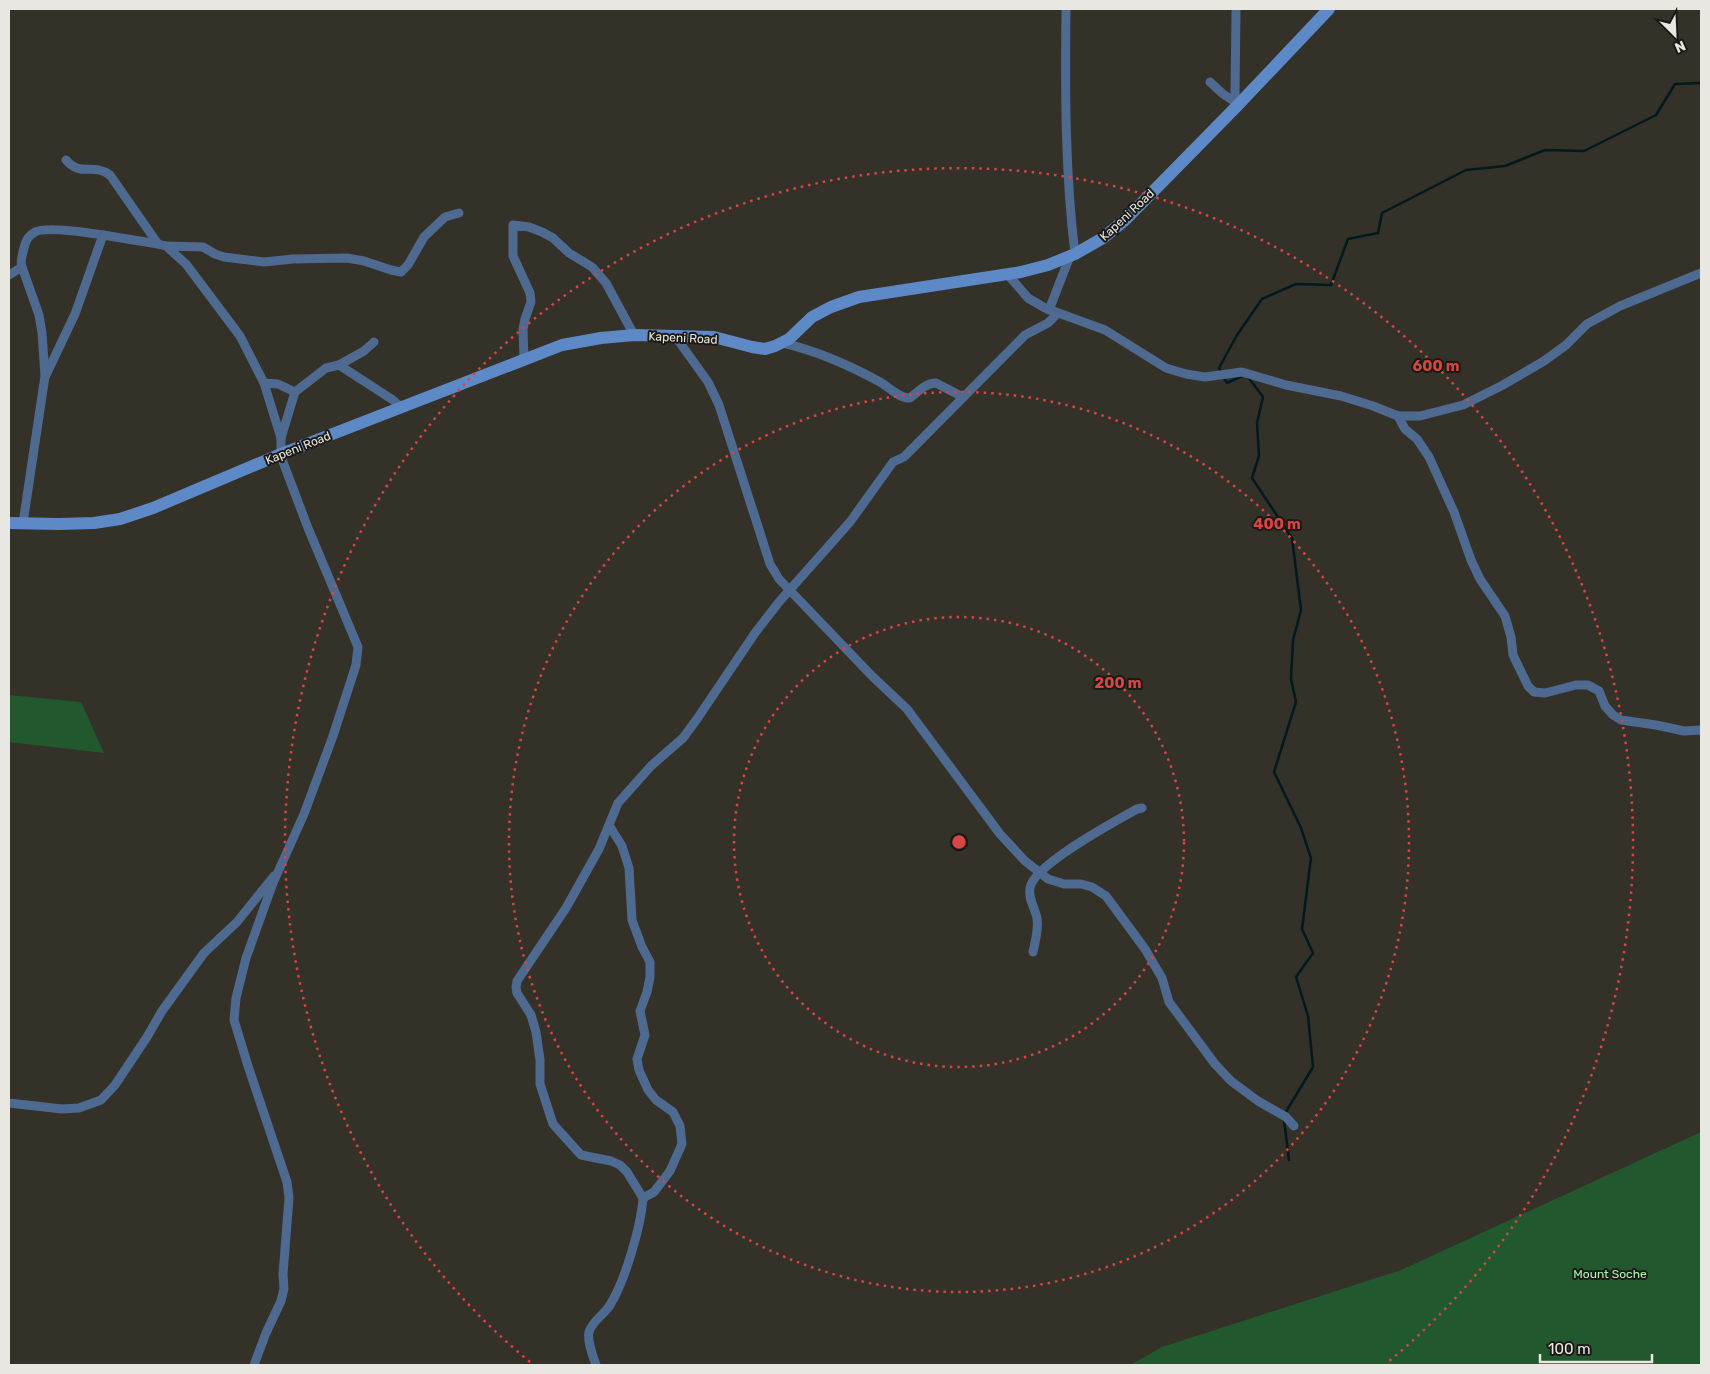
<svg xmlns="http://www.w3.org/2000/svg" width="1710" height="1374" viewBox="0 0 1710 1374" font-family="Rubik,sans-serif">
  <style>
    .green { fill: #22582d }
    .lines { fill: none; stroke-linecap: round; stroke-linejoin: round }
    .stream { stroke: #001a1f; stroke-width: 2.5 }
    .street { stroke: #4e6a91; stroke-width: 9 }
    .secondary { stroke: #5d89c7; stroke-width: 12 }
    .ring { fill: none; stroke: #d94544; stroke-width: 2.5; stroke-dasharray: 2.5 5 }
    .labels { text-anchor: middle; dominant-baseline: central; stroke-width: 4; stroke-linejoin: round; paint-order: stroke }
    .street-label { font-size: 12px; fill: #e9e7e1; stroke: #1b1915 }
    .park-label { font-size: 12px; fill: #a6f9b2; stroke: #1b1915 }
    .centre { fill: #d94544; stroke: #1b1915; stroke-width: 2.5 }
    .ring-label { font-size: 15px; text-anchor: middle; font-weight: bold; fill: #d94544; stroke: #1b1915; stroke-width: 4; stroke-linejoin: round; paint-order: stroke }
  </style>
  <rect width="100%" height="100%" fill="#343128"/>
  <g class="green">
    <path d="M9 695 81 702 104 753 9 742Z"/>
    <path d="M1701 1132V1365H1130L1162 1347 1401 1270Z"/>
  </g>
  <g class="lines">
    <g class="stream">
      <path d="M1221 373 1219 368 1237 335 1262 299 1296 284 1331 285 1348 239 1378 233 1382 213 1466 170 1505 166 1545 150 1584 151 1656 115 1675 84 1701 83"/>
      <path d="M1248 377 1263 397 1257 423 1259 456 1252 478 1292 538 1301 610 1293 640 1291 679 1296 702 1274 772 1301 828 1311 858 1302 929 1313 953 1296 977 1308 1016 1313 1067 1284 1115"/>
      <path d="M1224 378 1227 383 1244 375"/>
      <path d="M1284 1120 1289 1160"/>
    </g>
    <g class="street">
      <path d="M1066 9C1065 90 1065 173 1075 254"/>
      <path d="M1236 9 1235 94 1237 106"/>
      <path d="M1210 82 1223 94 1237 103"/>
      <path d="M66 160C82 178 92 162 110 175L158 244 166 246 186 264 240 336 264 383 281 438V454L283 462 308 528 358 647 356 665 333 736 304 814 273 883 246 958 236 998 234 1020 248 1066 287 1182 289 1198 283 1274 284 1289 281 1301 266 1333 254 1365"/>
      <path d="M166 246 203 247 215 254 224 257 264 262 293 259 347 258 364 261 391 270 401 272 408 265 424 237 445 217 459 213"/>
      <path d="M22 267C20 262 22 257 23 252 25 243 27 236 35 232 46 226 89 233 103 235"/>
      <path d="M9 275 22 267 39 315 42 333 45 376 23 523"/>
      <path d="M1008 275 1028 298 1045 308 1105 330 1166 368 1186 374 1205 377 1242 372 1286 385 1341 396 1373 406 1398 416H1420L1463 405 1503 385 1544 361 1566 345 1587 324 1620 306 1701 273"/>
      <path d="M1049 310 1070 256"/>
      <path d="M675 336 708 382 719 405 770 564 779 579 872 676 907 709 1000 834 1025 861 1048 879 1064 884H1081L1092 887 1106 896 1145 949 1162 978 1169 1002 1215 1064 1231 1081 1258 1101 1286 1117 1294 1126"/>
      <path d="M783 343C817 351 849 365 880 382 889 387 900 399 910 398 918 392 925 383 936 383L963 397"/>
      <path d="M524 360 523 329 525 319 531 302 530 293 513 256V225L529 227 542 232 553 238 569 253 592 267 606 283 634 335"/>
      <path d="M339 365 393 400 402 408"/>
      <path d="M46 375 75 314 103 235 158 244"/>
      <path d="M264 383 278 384 295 392"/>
      <path d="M1398 416 1405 429 1417 439 1429 457 1454 512 1471 560 1480 579 1505 616 1511 637 1513 655 1528 686 1534 692 1545 693 1576 685H1588L1599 691 1605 706 1613 715 1621 720 1656 725 1684 731 1701 730"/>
      <path d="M281 438 295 392 326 368 339 365 364 351 374 342"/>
      <path d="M609 825 622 846 629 868 632 920 642 947 650 962V977L647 992 640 1011 645 1035 637 1059 639 1070 648 1090 656 1100 673 1112 680 1126 682 1144 670 1171 654 1192 643 1198"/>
      <path d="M1033 952C1035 942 1039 929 1037 918 1035 908 1028 899 1030 888 1033 865 1116 821 1137 809L1142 808"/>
      <path d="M9 1103 62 1109 79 1108 101 1100 115 1085 147 1037 162 1011 204 953 237 922 274 876"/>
      <path d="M596 1365C593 1356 587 1342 589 1332 592 1321 605 1314 610 1305 625 1281 641 1226 643 1198L627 1172 620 1165 611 1161 581 1155 553 1124 540 1084V1060L536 1032 531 1015 517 993 516 987 517 981 566 908 599 849 618 803 651 766 683 738 697 719 755 633 779 602 850 522 893 462 904 457 1025 335 1048 323 1058 313"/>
    </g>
    <path class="secondary" d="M9 523 59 524 94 523 120 519 153 508 281 454 562 345 601 338 634 335 675 336 714 337 752 347 765 349 775 346 789 339 812 317 831 307 859 297 1021 272 1048 265 1075 254 1103 238 1125 220 1237 106 1329 9"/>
  </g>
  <g class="ring">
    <circle cx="959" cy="842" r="225"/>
    <circle cx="959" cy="842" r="450"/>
    <path d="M530 1362A674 674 0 1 1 1388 1362"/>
  </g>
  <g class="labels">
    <g class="street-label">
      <text transform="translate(1127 215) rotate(-43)">Kapeni Road</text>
      <text transform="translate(683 338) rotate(3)">Kapeni Road</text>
      <text transform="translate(298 448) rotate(-22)">Kapeni Road</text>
    </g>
    <g class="park-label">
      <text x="1610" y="1274">Mount Soche</text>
    </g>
  </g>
  <circle cx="959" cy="842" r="8" class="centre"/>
  <g class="ring-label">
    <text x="1436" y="371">600 m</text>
    <text x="1277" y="529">400 m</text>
    <text x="1118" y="688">200 m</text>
  </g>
  <rect width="1710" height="1374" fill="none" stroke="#e9e7e1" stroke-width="20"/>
  <g transform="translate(1675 35) rotate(156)" stroke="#1b1915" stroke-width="4" paint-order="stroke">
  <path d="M0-4L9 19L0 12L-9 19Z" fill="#e9e7e1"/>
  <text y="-8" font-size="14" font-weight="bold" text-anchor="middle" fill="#e9e7e1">N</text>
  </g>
  <path d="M1540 1354v8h112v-8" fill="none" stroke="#e9e7e1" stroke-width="2.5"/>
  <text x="1548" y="1354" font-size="15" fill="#e9e7e1" stroke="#1b1915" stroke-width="4" paint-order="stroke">100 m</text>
</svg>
